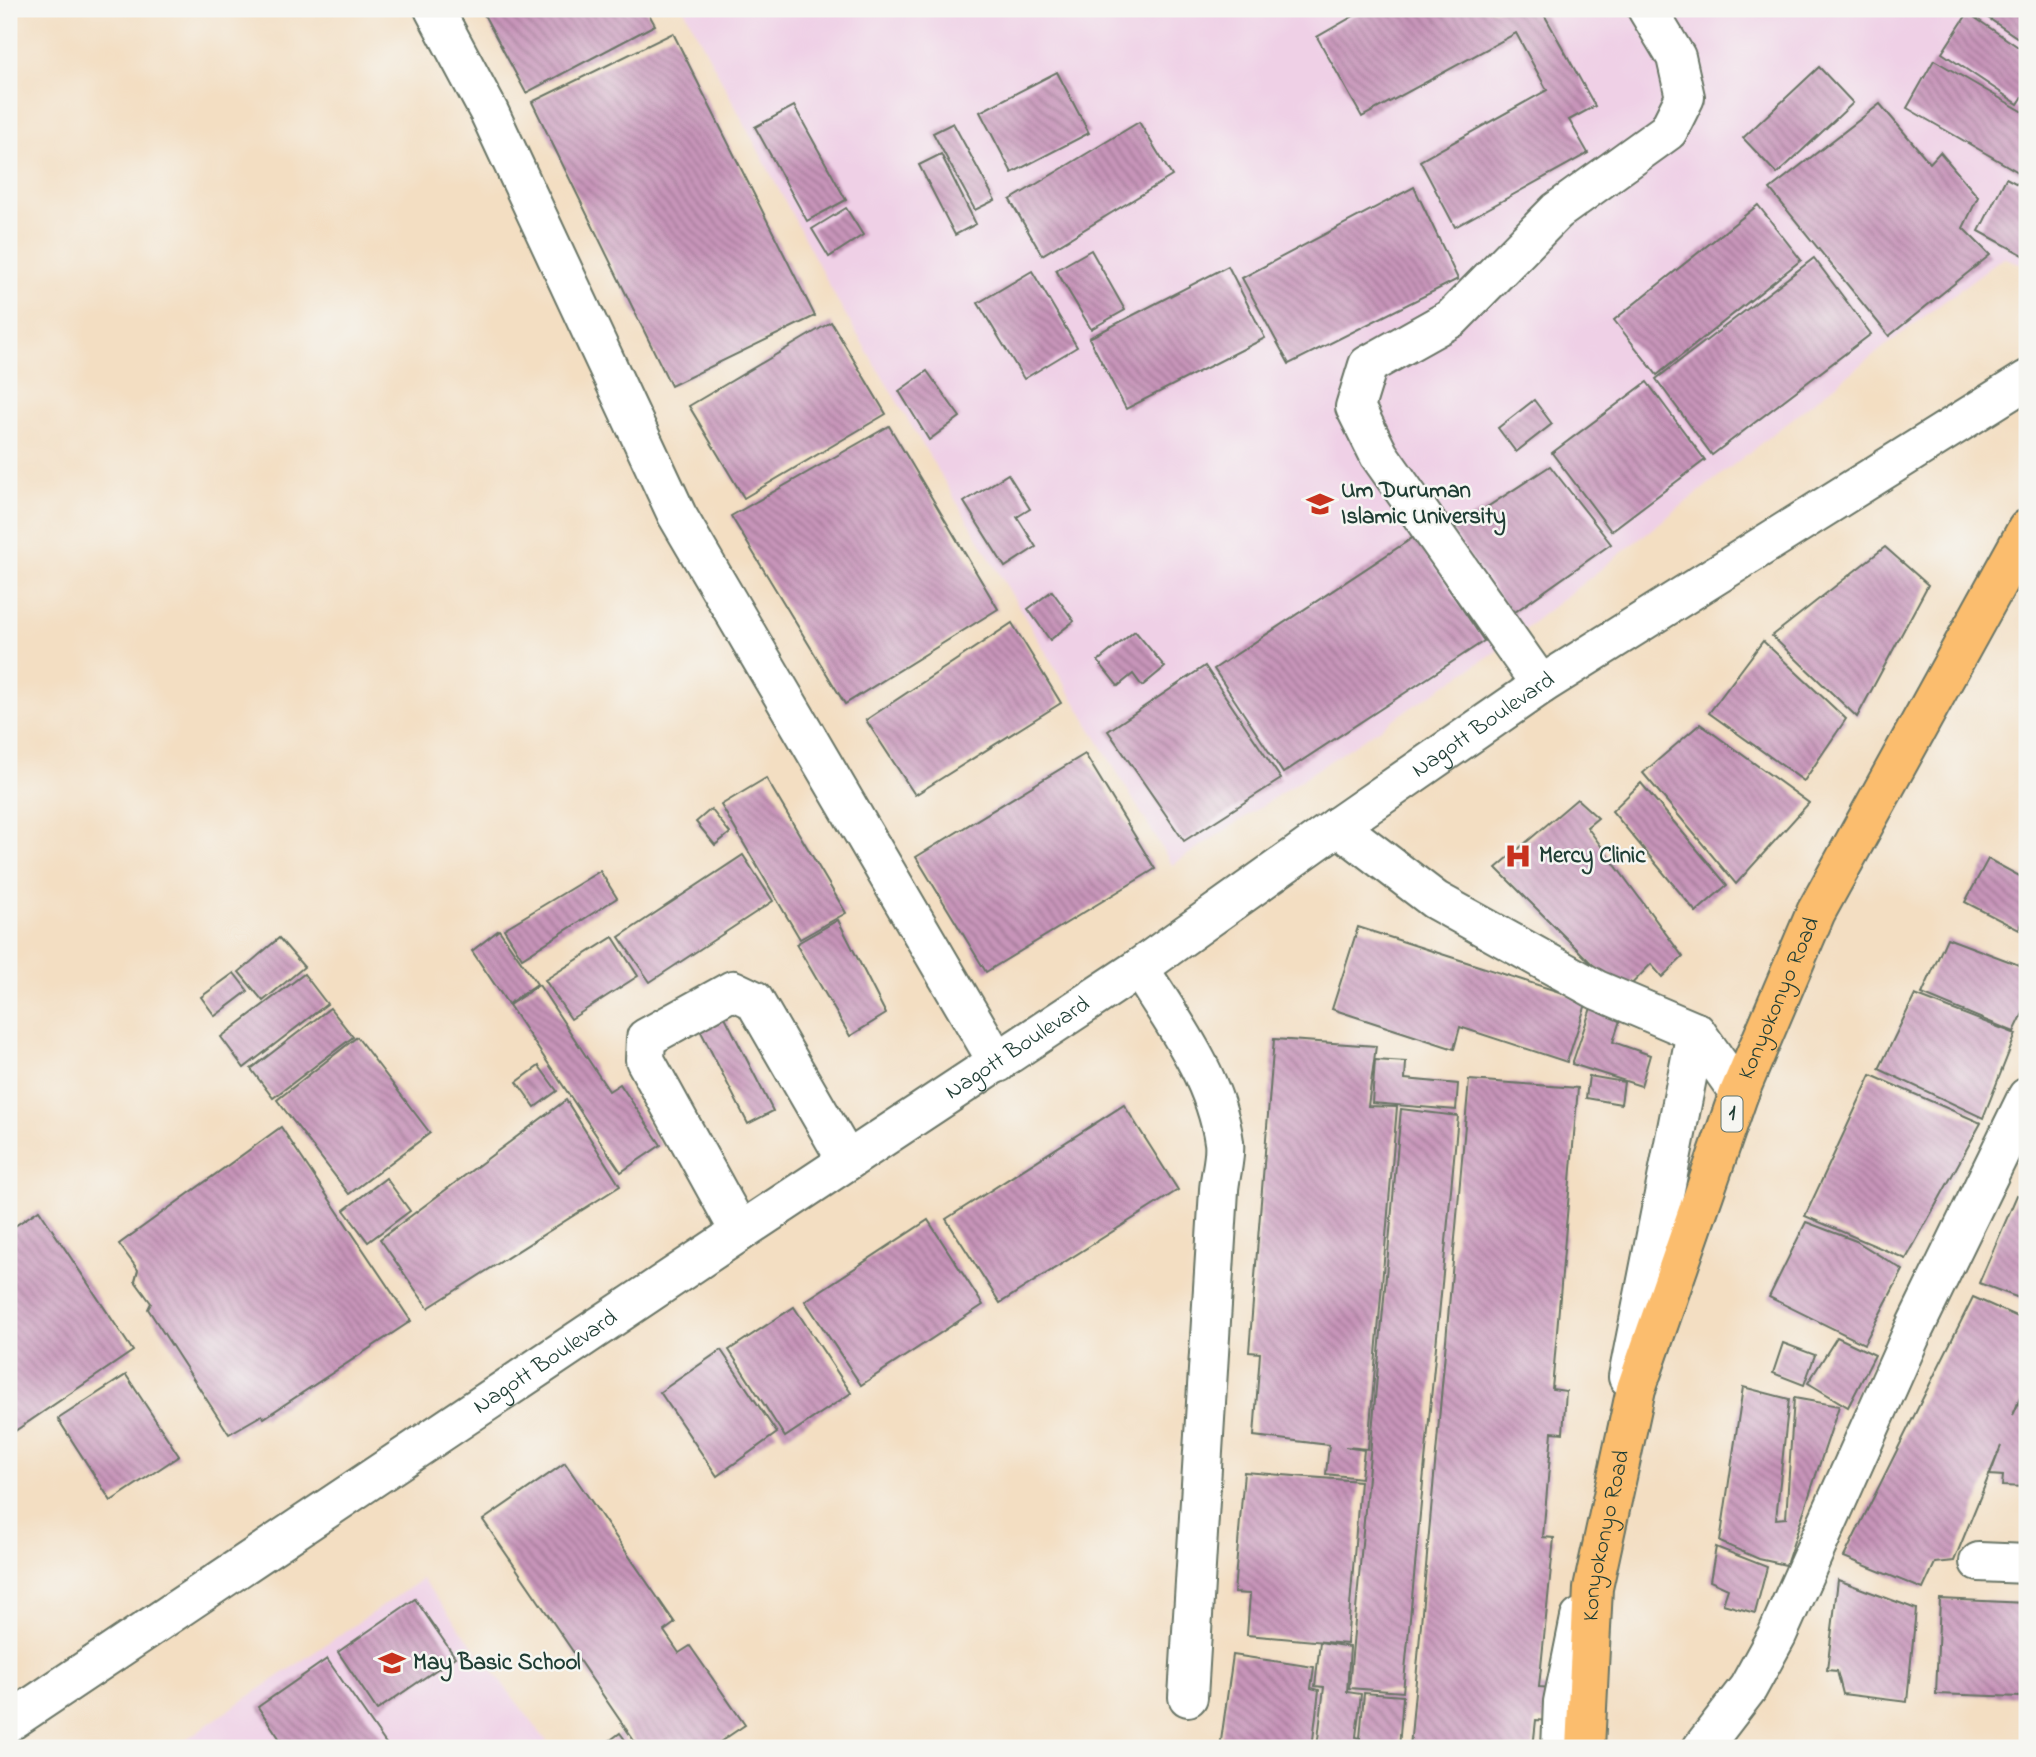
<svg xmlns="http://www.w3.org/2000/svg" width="2036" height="1757" viewBox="0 0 2036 1757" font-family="'Indie Flower',sans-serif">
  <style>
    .built { fill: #efd0e6 }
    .building { fill: url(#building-back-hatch) }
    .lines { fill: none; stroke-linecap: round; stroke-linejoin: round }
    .minor-casing { stroke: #697566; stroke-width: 42 }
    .major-casing { stroke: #697566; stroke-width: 42 }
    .minor { stroke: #fff; stroke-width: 38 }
    .major { stroke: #fbbd6e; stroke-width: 38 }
    .labels { text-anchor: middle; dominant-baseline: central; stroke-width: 5; stroke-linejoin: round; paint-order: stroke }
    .shield { fill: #f6f6f2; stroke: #60746d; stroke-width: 2 }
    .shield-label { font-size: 21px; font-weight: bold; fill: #1f3d34 }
    .poi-label { font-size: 23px; font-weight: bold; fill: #1f3d34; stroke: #f6f6f2; text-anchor: start }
    .street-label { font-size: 23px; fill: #1f3d34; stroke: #f6f6f2 }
  </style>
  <defs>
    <pattern id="building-back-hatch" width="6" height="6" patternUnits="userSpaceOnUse" patternTransform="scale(1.75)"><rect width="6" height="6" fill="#c794b9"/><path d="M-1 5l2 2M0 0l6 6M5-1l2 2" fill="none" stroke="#a17a97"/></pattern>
  </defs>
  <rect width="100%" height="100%" fill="#f6f6f2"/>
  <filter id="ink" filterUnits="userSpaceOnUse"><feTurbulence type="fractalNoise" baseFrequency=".0143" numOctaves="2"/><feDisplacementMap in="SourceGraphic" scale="14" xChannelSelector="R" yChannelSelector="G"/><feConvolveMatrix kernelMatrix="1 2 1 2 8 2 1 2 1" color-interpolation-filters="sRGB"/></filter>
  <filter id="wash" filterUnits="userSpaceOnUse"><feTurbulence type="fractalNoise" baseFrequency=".00686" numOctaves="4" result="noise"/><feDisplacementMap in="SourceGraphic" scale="28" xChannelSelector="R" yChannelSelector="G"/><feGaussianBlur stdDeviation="1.57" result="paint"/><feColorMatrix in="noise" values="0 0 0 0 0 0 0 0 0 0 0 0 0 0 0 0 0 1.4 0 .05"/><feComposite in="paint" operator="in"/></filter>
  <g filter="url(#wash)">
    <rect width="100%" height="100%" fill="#f3dec2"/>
    <g class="built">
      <path d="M684 9H2027V267L2003 257 1872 356 1494 653 1172 865 838 302Z"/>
      <path d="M422 1579 552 1748H173Z"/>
    </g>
    <g id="blocks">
      <g class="building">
        <path d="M481 9H646L655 25 526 93Z"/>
        <path d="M1366 9H1541L1595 106 1569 120 1588 153 1455 227 1420 161 1547 90 1516 33 1362 117 1317 37Z"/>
        <path d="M1975 9H2027V44Z"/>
        <path d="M1968 13 2027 53V90L2018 104 1942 53Z"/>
        <path d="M673 33 815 316 671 386 532 102Z"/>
        <path d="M1934 60 2027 114V177L1907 108Z"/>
        <path d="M1819 67 1853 103 1777 174 1743 138Z"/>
        <path d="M1057 72 1089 133 1012 173 980 112Z"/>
        <path d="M1880 104 1930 163 1940 152 1978 197 1963 228 1990 255 1889 336 1770 189Z"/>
        <path d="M794 106 846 200 807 221 755 127Z"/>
        <path d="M1139 122 1172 176 1042 255 1010 200Z"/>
        <path d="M953 123 995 200 975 210 933 133Z"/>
        <path d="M941 154 976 224 955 235 919 165Z"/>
        <path d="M2006 178 2027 189V257L1979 231Z"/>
        <path d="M1414 187 1458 279 1289 364 1242 278Z"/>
        <path d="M1758 205 1801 260 1657 375 1614 320Z"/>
        <path d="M846 208 863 235 829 257 812 229Z"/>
        <path d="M1091 250 1125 310 1091 329 1056 270Z"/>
        <path d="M1814 258 1871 334 1712 455 1656 379Z"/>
        <path d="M1228 266 1265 338 1126 409 1089 338Z"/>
        <path d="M1032 271 1077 347 1024 379 978 303Z"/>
        <path d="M831 322 886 414 744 498 689 406Z"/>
        <path d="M927 371 960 417 929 440 899 391Z"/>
        <path d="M1647 382 1705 460 1611 531 1552 453Z"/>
        <path d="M1534 400 1552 424 1516 452 1498 428Z"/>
        <path d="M889 426 998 609 845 704 731 516Z"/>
        <path d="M1550 466 1611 544 1512 614 1452 530Z"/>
        <path d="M1008 474 1030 509 1017 517 1036 547 1005 567 964 502Z"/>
        <path d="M1414 537 1484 641 1283 773 1214 669Z"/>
        <path d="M1885 547 1928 585 1857 717 1772 636Z"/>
        <path d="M1052 591 1074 621 1050 640 1028 609Z"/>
        <path d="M1012 623 1061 703 915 795 866 720Z"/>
        <path d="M1135 631 1165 667 1142 686 1133 674 1118 686 1098 661Z"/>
        <path d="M1763 641 1846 719 1804 781 1709 713Z"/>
        <path d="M1205 666 1281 779 1184 841 1108 731Z"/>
        <path d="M1700 724 1809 803 1736 884 1643 773Z"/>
        <path d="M1085 754 1155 869 986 972 916 857Z"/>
        <path d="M766 778 846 913 800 939 721 805Z"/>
        <path d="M1641 783 1727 885 1696 912 1612 811Z"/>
        <path d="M1577 799 1598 818 1587 827 1683 957 1662 977 1651 964 1622 994 1496 868Z"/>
        <path d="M711 809 730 833 715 845 696 822Z"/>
        <path d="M743 855 773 901 650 982 619 937Z"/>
        <path d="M1988 859 2027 880V913L2019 930 1965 902Z"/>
        <path d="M600 871 617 898 522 958 504 929Z"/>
        <path d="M838 920 886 1014 850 1036 796 944Z"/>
        <path d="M1358 927 1587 1001 1567 1062 1460 1027 1454 1049 1332 1009Z"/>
        <path d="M499 930 537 984 508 1004 472 951Z"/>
        <path d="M613 937 638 976 571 1019 545 980Z"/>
        <path d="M279 938 304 967 263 1001 239 972Z"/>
        <path d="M1947 938 2027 968V1005L2014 1032 1922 994Z"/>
        <path d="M234 973 248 991 215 1016 201 997Z"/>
        <path d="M304 974 327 1004 244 1068 221 1037Z"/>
        <path d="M539 985 609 1091 620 1084 661 1145 621 1172 509 1005Z"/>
        <path d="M1915 995 2016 1034 1983 1118 1879 1069Z"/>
        <path d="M1593 1002 1623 1011 1613 1042 1650 1055 1641 1086 1572 1064Z"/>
        <path d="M720 1007 773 1111 748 1124 695 1020Z"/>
        <path d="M330 1008 353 1037 273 1098 251 1069Z"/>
        <path d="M357 1037 430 1133 349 1194 277 1100Z"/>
        <path d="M1274 1039 1376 1046 1368 1106 1397 1107 1368 1449 1345 1447 1364 1450 1361 1478 1326 1474 1329 1445 1254 1436 1260 1353 1249 1352Z"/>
        <path d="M1375 1060 1406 1062 1405 1079 1458 1084 1456 1110 1372 1103Z"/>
        <path d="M539 1066 557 1091 535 1107 517 1082Z"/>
        <path d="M1871 1075 1981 1123 1906 1259 1805 1216Z"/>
        <path d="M1589 1076 1624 1082 1621 1104 1586 1098Z"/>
        <path d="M1469 1080 1578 1088 1552 1389 1566 1391 1563 1433 1552 1432 1543 1537 1554 1538 1539 1687 1553 1688 1549 1721 1536 1720 1533 1748H1410Z"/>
        <path d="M566 1100 620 1186 428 1308 380 1239Z"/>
        <path d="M1124 1105 1178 1190 1000 1303 946 1219Z"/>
        <path d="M1401 1109 1458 1116 1403 1692 1349 1688Z"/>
        <path d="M281 1127 411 1321 264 1418 262 1415 229 1434 148 1309 151 1303 135 1281 138 1270 119 1244Z"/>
        <path d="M386 1178 410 1211 368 1242 344 1210Z"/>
        <path d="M2017 1195 2027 1199V1301L1979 1283Z"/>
        <path d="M39 1210 133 1351 9 1435V1230Z"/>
        <path d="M928 1220 983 1305 861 1385 805 1301Z"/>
        <path d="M1806 1222 1856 1241 1903 1270 1864 1344 1769 1297Z"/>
        <path d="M1973 1297 2027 1321V1381L2013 1415 2027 1385V1487L2002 1486 2003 1476 1990 1475 2001 1446 1954 1561 1935 1563 1923 1589 1844 1557Z"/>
        <path d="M794 1307 851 1393 785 1437 729 1350Z"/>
        <path d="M1837 1337 1875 1355 1848 1407 1808 1383Z"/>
        <path d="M1783 1343 1815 1355 1804 1385 1773 1373Z"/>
        <path d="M721 1350 777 1433 717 1476 660 1392Z"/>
        <path d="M126 1375 179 1456 111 1501 58 1419Z"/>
        <path d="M1743 1387 1789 1399 1776 1519 1786 1518 1794 1398 1839 1406 1786 1565 1759 1559 1720 1542Z"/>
        <path d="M565 1463 675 1623 664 1631 679 1653 690 1646 745 1725 711 1748H639L483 1520Z"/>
        <path d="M1244 1472 1360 1481 1347 1644 1247 1635 1250 1594 1234 1593Z"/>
        <path d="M1716 1547 1767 1567 1755 1613 1723 1604 1728 1589 1710 1581Z"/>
        <path d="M1838 1580 1916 1609 1907 1702 1843 1694 1837 1671 1827 1670Z"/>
        <path d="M415 1599 455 1657 377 1710 338 1652Z"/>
        <path d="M1940 1599 2026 1603 2021 1697 1936 1694Z"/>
        <path d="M1320 1642 1350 1647 1347 1692 1361 1694 1356 1737 1360 1738 1364 1693 1403 1696 1399 1748H1317L1324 1687 1315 1686Z"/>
        <path d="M1233 1655 1314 1667 1311 1688 1319 1690 1312 1748H1220Z"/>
        <path d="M327 1659 389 1748H286L258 1707Z"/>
        <path d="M620 1733 631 1748H600Z"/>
      </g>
    </g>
  </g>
  <g filter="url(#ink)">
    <use href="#blocks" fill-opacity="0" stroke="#697566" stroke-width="2"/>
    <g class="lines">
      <defs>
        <g id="minor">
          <path d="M434 9 489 112 677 515 998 1063"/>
          <path d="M1541 685 1379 455 1355 407 1368 365 1452 318 1557 211 1668 131 1685 97 1676 57 1647 9"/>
          <path d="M1338 826 1435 900 1597 990 1696 1032 1739 1093"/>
          <path d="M1139 968C1173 1022 1215 1077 1224 1142 1226 1157 1220 1175 1219 1190L1188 1697"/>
          <path d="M740 1232 645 1060 646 1038 733 990 754 1000 847 1161"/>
          <path d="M1628 1377 1696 1032"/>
          <path d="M1979 1562 2027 1564"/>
          <path id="s1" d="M9 1722 740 1232 1139 968 1338 826 1541 685 2027 380"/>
          <path d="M1561 1748 1563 1702 1580 1618"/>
          <path d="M1702 1748 1748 1688 1777 1635 1913 1331 2027 1097"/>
        </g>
        <g id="major">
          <path id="s2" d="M1585 1748 1593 1588 1636 1389 1739 1093 1816 912 2027 529"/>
        </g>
      </defs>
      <use href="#minor" class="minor-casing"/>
      <use href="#major" class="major-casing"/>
      <use href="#minor" class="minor"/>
      <use href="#major" class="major"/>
    </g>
  </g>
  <defs>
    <symbol id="university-bare" viewBox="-9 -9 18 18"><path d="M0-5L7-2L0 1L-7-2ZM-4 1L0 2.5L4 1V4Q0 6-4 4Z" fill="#c8321e" stroke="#f6f6f2" stroke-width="2.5" paint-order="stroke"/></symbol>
    <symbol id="hospital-bare" viewBox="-9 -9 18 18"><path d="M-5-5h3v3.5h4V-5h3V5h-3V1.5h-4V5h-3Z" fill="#c8321e" stroke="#f6f6f2" stroke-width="2.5" paint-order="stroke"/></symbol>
    <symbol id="school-bare" viewBox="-9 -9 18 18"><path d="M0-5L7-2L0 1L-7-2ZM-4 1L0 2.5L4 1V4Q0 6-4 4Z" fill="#c8321e" stroke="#f6f6f2" stroke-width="2.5" paint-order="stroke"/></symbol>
  </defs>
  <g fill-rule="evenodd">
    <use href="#university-bare" x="1301" y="485" width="38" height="38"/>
    <use href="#hospital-bare" x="1499" y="837" width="38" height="38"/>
    <use href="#school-bare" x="373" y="1644" width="38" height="38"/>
  </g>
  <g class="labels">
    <rect class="shield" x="1721.5" y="1096.5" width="21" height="35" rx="5"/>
    <g class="shield-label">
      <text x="1732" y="1114">1</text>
    </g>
    <g class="poi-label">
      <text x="1341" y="491">Um Duruman<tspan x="1341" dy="26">Islamic University</tspan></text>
      <text x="1539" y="856">Mercy Clinic</text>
      <text x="413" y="1663">May Basic School</text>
    </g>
    <g class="street-label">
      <text stroke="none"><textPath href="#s1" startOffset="1780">Nagott Boulevard</textPath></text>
      <text stroke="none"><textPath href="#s2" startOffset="780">Konyokonyo Road</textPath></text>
      <text stroke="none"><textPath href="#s1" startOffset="1213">Nagott Boulevard</textPath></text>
      <text stroke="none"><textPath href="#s1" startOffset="646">Nagott Boulevard</textPath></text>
      <text stroke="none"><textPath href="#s2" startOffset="214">Konyokonyo Road</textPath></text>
    </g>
  </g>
  <rect width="2036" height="1757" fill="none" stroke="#f6f6f2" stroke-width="35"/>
</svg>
